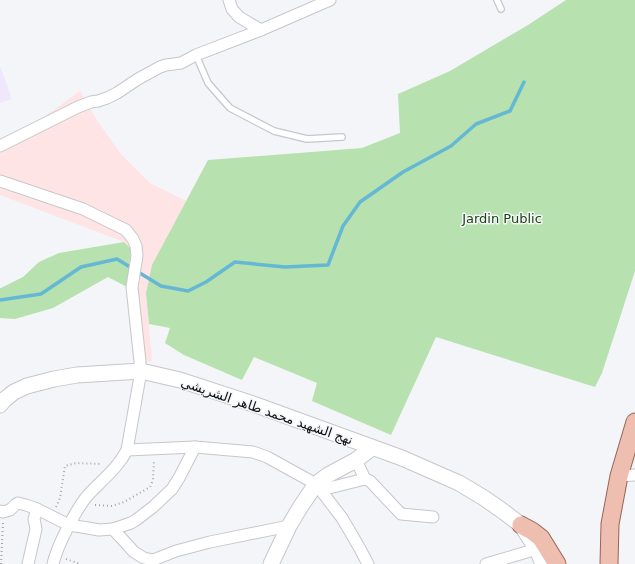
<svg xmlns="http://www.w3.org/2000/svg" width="635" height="564" viewBox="0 0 635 564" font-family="'DejaVu Sans','Noto Naskh Arabic',sans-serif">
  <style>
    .commercial { fill: #ffe4e6 }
    .industrial { fill: #f0e7fc }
    .green { fill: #b7e1ae }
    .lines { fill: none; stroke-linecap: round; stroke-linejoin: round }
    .stream { stroke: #65b8d4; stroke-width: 3.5 }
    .lane-casing { stroke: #c5c7ca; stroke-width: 8 }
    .street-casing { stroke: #c5c7ca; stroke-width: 13 }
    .secondary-casing { stroke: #c5c7ca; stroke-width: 17 }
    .primary-casing { stroke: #986456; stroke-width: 19 }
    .path { stroke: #a5a6a9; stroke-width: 2; stroke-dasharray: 1 3; stroke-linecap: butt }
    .lane { stroke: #fff; stroke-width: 5.5 }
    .street { stroke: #fff; stroke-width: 11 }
    .secondary { stroke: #fff; stroke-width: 15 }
    .primary { stroke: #eebeb0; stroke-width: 17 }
    .labels { text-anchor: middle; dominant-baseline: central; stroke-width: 3; stroke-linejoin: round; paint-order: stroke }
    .park-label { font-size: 13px; fill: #19450e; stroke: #f4f5f9 }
    .street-label { font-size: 13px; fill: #0d0e0f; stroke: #f4f5f9 }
  </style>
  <rect width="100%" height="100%" fill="#f4f5f9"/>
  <path class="commercial" d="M80 91 96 119 121 154 150 183 186 201 152 265 146 293 152 361 136 363 127 287 131 249 124 242 0 195V144L19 135Z"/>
  <path class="industrial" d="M0 66 12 99 0 103Z"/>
  <g class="green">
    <path d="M566 0H635V271L602 373 595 387 436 337 391 435 312 401 317 383 254 357 242 380 184 355 165 343 170 328 149 324 146 293 152 265 208 160 362 148 400 133 398 94 450 71 528 25Z"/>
    <path d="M124 242 131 249 127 287 108 277 53 308 15 319 0 318V288H1L23 277 39 262 59 253Z"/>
  </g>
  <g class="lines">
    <path class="stream" d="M0 300 41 294 81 267 117 259 161 286 188 291 206 282 235 262 285 267 328 265 343 226 360 202 403 172 451 146 476 124 510 111 524 82"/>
    <defs>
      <g id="lane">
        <path d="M497 0 501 9"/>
        <path d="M196 55 208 83 230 108 274 131 307 139 342 137"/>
      </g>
      <g id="street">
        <path d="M229 0 232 9 239 17 261 30"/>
        <path d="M0 146 78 107 91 102 98 101 107 98 117 93 138 79 160 67 166 65 181 63 196 55 261 30 330 0"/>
        <path d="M0 181 83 209 126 230 133 239 136 246 137 256 132 287 141 371 127 450C118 468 102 480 88 495 76 509 57 546 53 564"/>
        <path d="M127 450 195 447 253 452 267 457 316 484 342 518 359 547 368 564"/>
        <path d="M356 460 365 479"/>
        <path d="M619 476 635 475"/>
        <path d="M321 490 365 479 370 481 401 514 433 517"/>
        <path d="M0 511 3 512 10 510 15 505 18 503 26 505 37 509 69 525 88 528 99 530 113 529 131 523 136 520 153 507 172 489 179 478 195 447"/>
        <path d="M113 529 134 552 144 558 153 560"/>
        <path d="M28 564 36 529 34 519 37 509"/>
        <path d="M152 564 153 560 176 551 210 542 289 526"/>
        <path d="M486 564 537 549"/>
      </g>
      <g id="secondary">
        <path d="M0 405 4 400 14 392 27 386 54 379 77 375 141 371 180 380 256 405 402 458 459 483 484 498 504 512 521 525 537 549 543 564"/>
        <path d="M271 564 289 526 301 506 316 484 328 475 356 460 372 448"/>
      </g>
      <g id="primary">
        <path d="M521 525 532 531 541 538 557 564"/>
        <path d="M609 564 610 524 619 476 635 422"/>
      </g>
    </defs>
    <use href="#lane" class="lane-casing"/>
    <use href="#street" class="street-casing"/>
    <use href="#secondary" class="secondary-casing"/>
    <use href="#primary" class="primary-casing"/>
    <g class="path">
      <path d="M95 505 112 506 124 502 150 487 153 480 154 460"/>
      <path d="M56 507 60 498 65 466 76 463 102 464"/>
      <path d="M66 559 80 564"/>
      <path d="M1 564 3 523"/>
    </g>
    <use href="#lane" class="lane"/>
    <use href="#street" class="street"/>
    <use href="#secondary" class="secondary"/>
    <use href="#primary" class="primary"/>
  </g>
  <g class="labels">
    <g class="park-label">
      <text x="502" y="218">Jardin Public</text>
    </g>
    <g class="street-label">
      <text transform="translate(267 411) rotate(19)">نهج الشهيد محمد طاهر الشريشي</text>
    </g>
  </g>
</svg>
